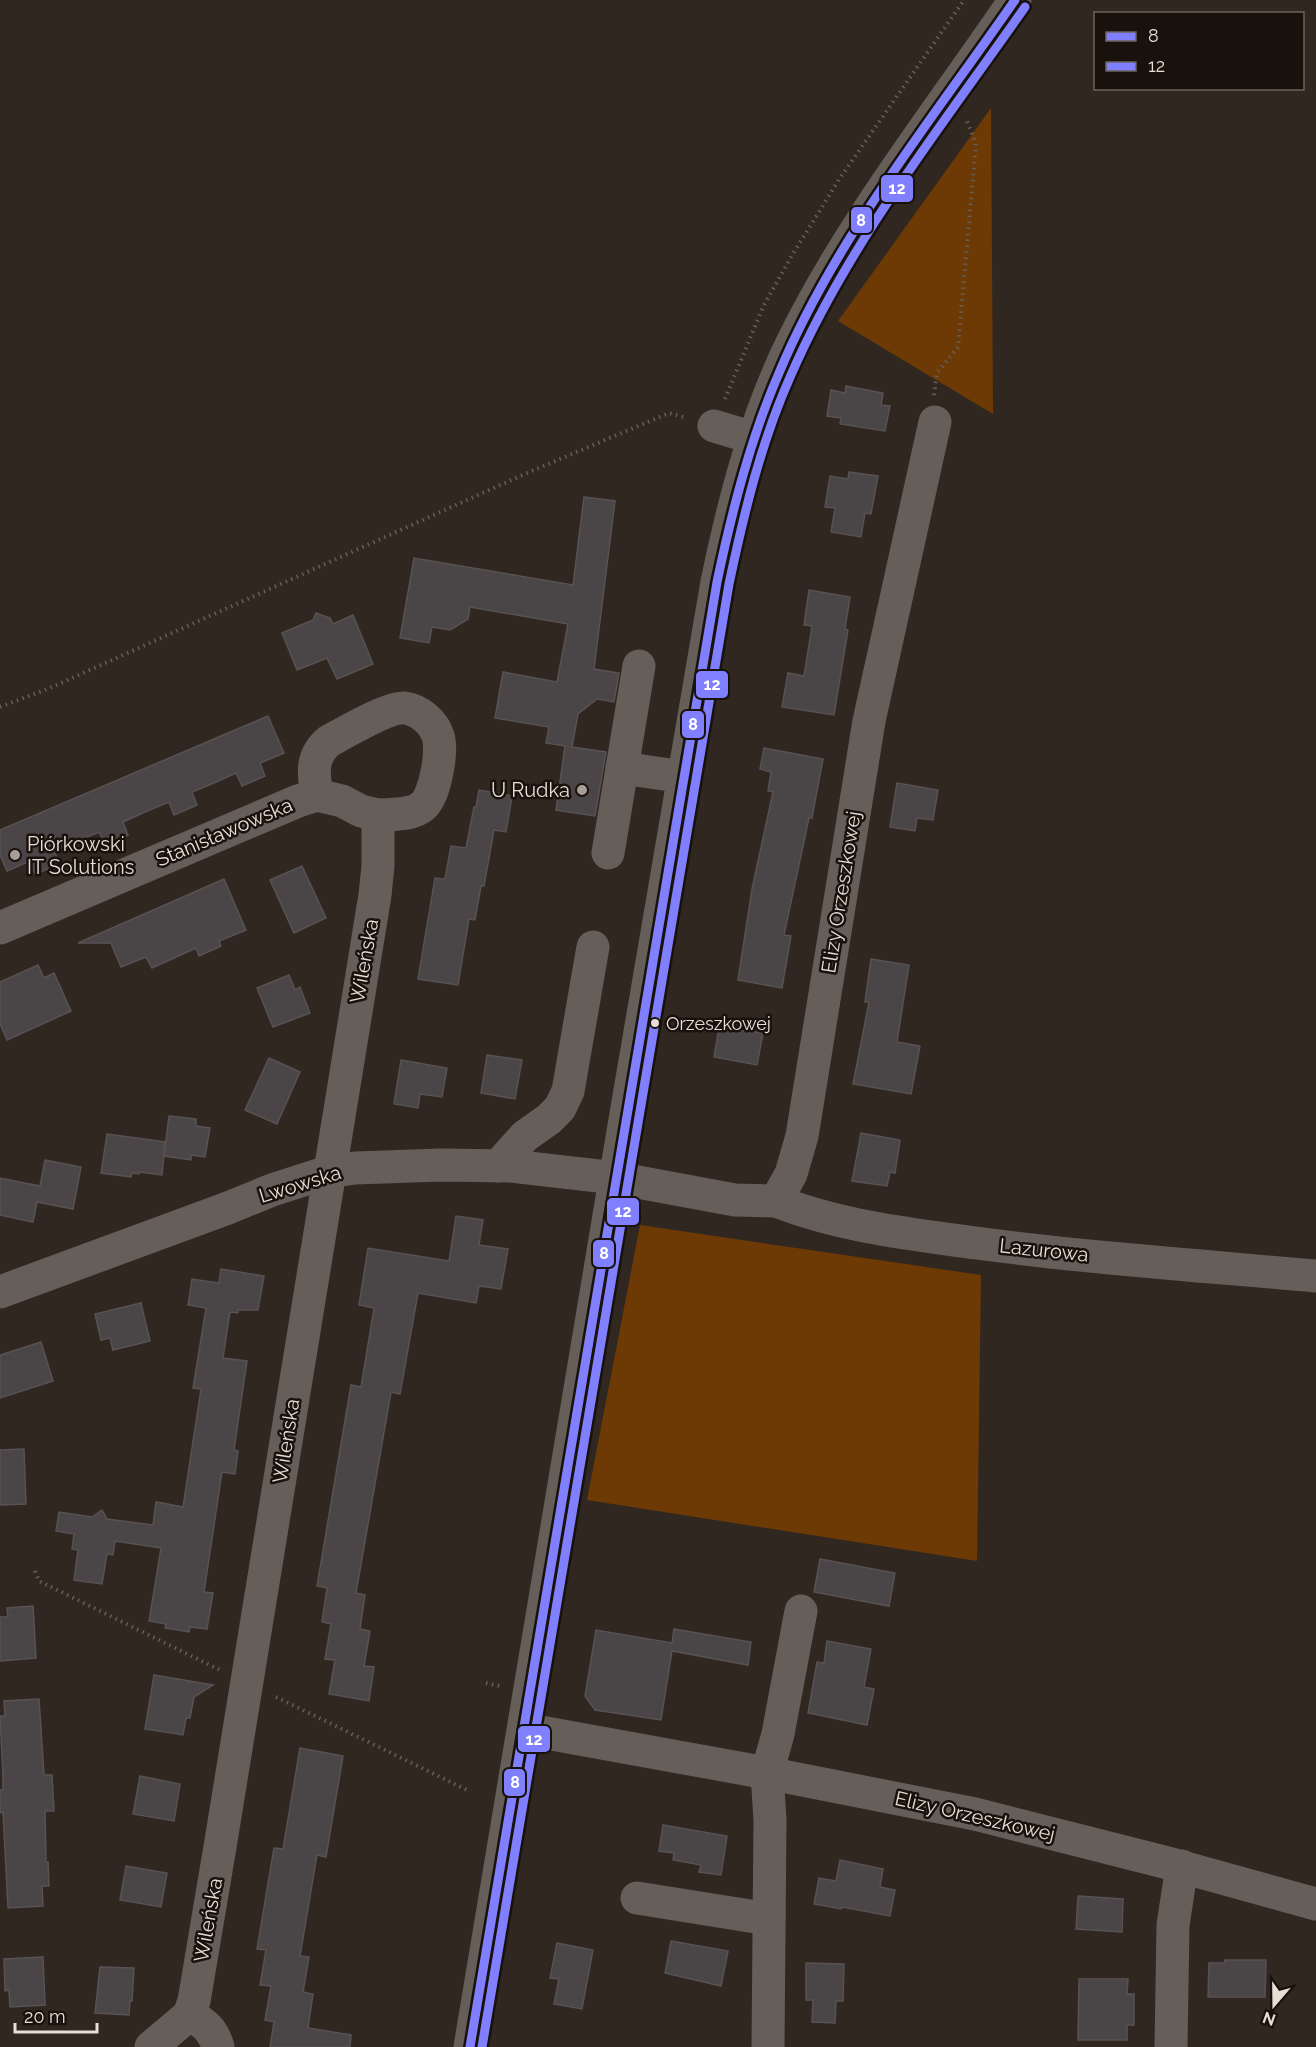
<svg xmlns="http://www.w3.org/2000/svg" width="1316" height="2047" viewBox="0 0 1316 2047" font-family="Raleway,sans-serif">
  <style>
    .green { fill: #6d3a05 }
    .building { fill: #4a4546; stroke: #585254; stroke-width: 1.5 }
    .lines { fill: none; stroke-linecap: round; stroke-linejoin: round }
    .path { stroke: #665e59; stroke-width: 4; stroke-dasharray: 1.5 4.5; stroke-linecap: butt }
    .minor { stroke: #665e59; stroke-width: 33 }
    .bus-1-casing { stroke: #18110c; stroke-width: 14 }
    .bus-2-casing { stroke: #18110c; stroke-width: 14 }
    .bus-1 { stroke: #8080ff; stroke-width: 9 }
    .bus-2 { stroke: #8080ff; stroke-width: 9 }
    .poi-dot { fill: #a89e97; stroke: #18110c; stroke-width: 2 }
    .bus-dot { fill: #e8ded6; stroke: #18110c; stroke-width: 2 }
    .labels { text-anchor: middle; dominant-baseline: central; stroke-width: 5; stroke-linejoin: round; paint-order: stroke }
    .bus-label { font-size: 18px; fill: #e8ded6; stroke: #18110c; text-anchor: start }
    .poi-label { font-size: 20px; fill: #e8ded6; stroke: #18110c; text-anchor: end }
    .street-label { font-size: 20px; fill: #e8ded6; stroke: #18110c }
    .line-badge { stroke: #18110c; stroke-width: 2 }
    .badge-label { font-size: 16px; text-anchor: middle; font-weight: bold; fill: #fff }
  </style>
  <rect width="100%" height="100%" fill="#302721"/>
  <g class="green">
    <path d="M991 108 993 414 838 321Z"/>
    <path d="M640 1225 981 1275 977 1561 587 1500Z"/>
  </g>
  <g class="building">
    <path d="M846 386 883 393 881 405 890 406 885 431 840 424 841 418 827 416 831 390 845 393Z"/>
    <path d="M849 472 878 476 871 514 865 513 861 537 831 532 835 508 825 507 830 476 848 479Z"/>
    <path d="M584 497 615 501 594 669 619 673 614 702 597 699 578 714 572 747 606 752 595 816 556 810 565 746 546 743 549 727 495 718 503 672 557 682 568 624 470 607 468 619 450 630 432 627 429 643 400 638 414 558 573 585Z"/>
    <path d="M809 590 850 597 845 629 848 630 834 715 782 707 788 673 804 676 812 626 804 625Z"/>
    <path d="M316 613 330 618 333 624 353 615 373 664 337 679 327 658 297 670 282 633 313 620Z"/>
    <path d="M268 716 284 753 260 763 265 776 242 786 236 773 214 783 192 792 197 805 174 815 169 802 145 812 123 822 128 835 105 845 99 832 77 841 54 851 60 864 35 874 30 861 7 871 0 855V830Z"/>
    <path d="M764 748 823 759 812 818H809L784 935 791 936 782 988 738 980 752 889 773 792 768 791 771 772 760 769Z"/>
    <path d="M897 783 938 790 933 820 917 818 915 831 890 827Z"/>
    <path d="M479 790 512 796 506 832 494 830 484 886H481L475 920 469 919 458 985 418 979 435 878 445 879 451 846 466 848 474 807H476Z"/>
    <path d="M302 866 326 918 294 933 270 880Z"/>
    <path d="M224 879 246 930 219 941 221 946 199 956 196 948 152 968 146 957 121 967 111 943H78Z"/>
    <path d="M871 959 909 965 897 1042 920 1046 911 1094 853 1084 869 1002H865Z"/>
    <path d="M38 965 44 978 54 973 71 1011 7 1040 0 1024V982Z"/>
    <path d="M289 975 295 990 300 987 310 1013 273 1027 257 988Z"/>
    <path d="M719 1028 763 1033 757 1065 714 1057Z"/>
    <path d="M487 1055 522 1060 515 1099 481 1093Z"/>
    <path d="M269 1058 300 1072 277 1124 245 1110Z"/>
    <path d="M401 1060 447 1068 442 1097 420 1094 418 1108 394 1104Z"/>
    <path d="M169 1116 196 1119V1126L210 1128 205 1157 191 1155V1160L164 1156Z"/>
    <path d="M861 1133 900 1140 895 1173 890 1172 887 1186 852 1181Z"/>
    <path d="M107 1134 165 1142 162 1175 139 1172V1174L132 1173 131 1177 101 1173Z"/>
    <path d="M45 1160 81 1167 73 1209 37 1202 33 1222 0 1215V1178L40 1186Z"/>
    <path d="M456 1216 483 1220 479 1245 508 1249 501 1289 479 1286 476 1303 418 1293 400 1394 391 1392 356 1593 365 1595 360 1629 370 1631 364 1666 374 1667 369 1701 329 1694 335 1660 325 1659 331 1624 322 1622 327 1588 317 1586 351 1385 361 1387 374 1308 359 1305 368 1248 449 1261Z"/>
    <path d="M221 1269 264 1276 258 1310H238V1313L230 1312 223 1358 247 1361 234 1450 238 1451 235 1474 222 1472 204 1592 213 1593 207 1629 190 1627 189 1632 165 1628 166 1624 149 1621 161 1548 115 1541 113 1555 107 1554 102 1584 74 1580 78 1550 72 1549 74 1534 56 1531 59 1512 92 1517 102 1510 107 1519 153 1525 156 1502 183 1507 201 1389 193 1388 206 1308 188 1305 192 1279 219 1283Z"/>
    <path d="M141 1303 150 1341 113 1350 110 1338 101 1340 95 1314Z"/>
    <path d="M41 1342 53 1381 0 1398V1355Z"/>
    <path d="M24 1449 26 1504 0 1505V1450Z"/>
    <path d="M820 1559 895 1573 889 1606 814 1592Z"/>
    <path d="M33 1606 36 1658 0 1661V1617H8L7 1608Z"/>
    <path d="M674 1629 751 1642 748 1665 672 1651 661 1720 595 1710 585 1696 596 1630 672 1643Z"/>
    <path d="M827 1641 871 1649 864 1687 874 1689 867 1725 808 1713 817 1662 824 1663Z"/>
    <path d="M154 1675 213 1685 194 1697 190 1718H186L183 1735 145 1729Z"/>
    <path d="M39 1699 44 1775H52L54 1811H45L46 1862H48L49 1886H42L43 1906 8 1908 3 1812 0 1813V1790H3V1776L0 1716H5L4 1701Z"/>
    <path d="M300 1748 343 1756 326 1857 317 1855 300 1956 309 1957 303 1992 313 1994 308 2028 351 2035 350 2047H270L274 2022 265 2020 271 1986 260 1985 266 1950 257 1949 274 1848 283 1849Z"/>
    <path d="M140 1776 180 1784 174 1821 133 1814Z"/>
    <path d="M663 1825 727 1836 721 1875 699 1872 701 1865 673 1860 674 1853 659 1851Z"/>
    <path d="M840 1860 883 1869 880 1887 895 1890 890 1916 842 1907 841 1909 814 1904 819 1878 836 1881Z"/>
    <path d="M126 1866 167 1873 161 1907 120 1900Z"/>
    <path d="M1078 1896 1123 1899 1122 1932 1076 1929Z"/>
    <path d="M671 1941 728 1951 721 1986 665 1973Z"/>
    <path d="M557 1943 593 1950 582 2009 554 2004 559 1979 550 1978Z"/>
    <path d="M43 1957 45 2005 10 2007 9 1990 5 1991 4 1959Z"/>
    <path d="M1225 1960H1266L1265 1997H1208L1209 1963H1224Z"/>
    <path d="M806 1963 844 1964 843 2001H836L835 2023 812 2022 813 2000H806Z"/>
    <path d="M100 1967 134 1968 132 2001H130L129 2015 95 2013Z"/>
    <path d="M1079 1979H1128L1127 1994H1134V2025H1127V2040H1078Z"/>
  </g>
  <g class="lines">
    <g class="path">
      <path d="M934 395 937 373 958 347 976 144 967 121"/>
      <path d="M725 399 763 307 791 257 840 178 964 0"/>
      <path d="M0 707 50 688 527 473 669 413 687 418"/>
      <path d="M35 1571 39 1581 220 1670"/>
      <path d="M486 1683 500 1686"/>
      <path d="M276 1697 467 1790"/>
    </g>
    <g class="minor">
      <path d="M714 426 754 438"/>
      <path d="M622 768 684 777"/>
      <path d="M317 795 342 801 361 811 378 815"/>
      <path d="M608 853 639 666"/>
      <path d="M0 928 298 801 317 795"/>
      <path d="M498 1166 525 1136 549 1119 560 1108 568 1091 593 947"/>
      <path d="M776 1201C839 1226 909 1234 976 1243 1089 1258 1203 1266 1316 1276"/>
      <path d="M0 1292 228 1208 272 1190 328 1172 355 1168 441 1165 511 1166 616 1178 735 1200 776 1201 791 1174 802 1136 869 721 935 422"/>
      <path d="M801 1611 778 1734 767 1773 975 1814 1164 1862 1316 1904"/>
      <path d="M524 1729 767 1773 770 1820 768 2047"/>
      <path d="M637 1898 769 1919"/>
      <path d="M189 2015C205 2023 213 2030 218 2047"/>
      <path d="M151 2047 189 2015 194 2001C257 1633 313 1264 375 895L378 866V815C392 814 411 816 423 806 435 796 443 751 438 736 434 723 420 710 405 708 390 706 344 733 329 741 311 756 313 773 317 795"/>
      <path d="M470 2047 626 1114 717 582C734 500 755 419 792 343 852 221 938 113 1015 0"/>
      <path d="M1171 2047 1173 1925 1182 1866"/>
    </g>
    <defs>
      <path id="bus-1" d="M470 2047 717 582C732 511 750 440 779 373 836 237 932 120 1015 0"/>
      <path id="bus-2" d="M482 2047 729 584C744 513 761 442 791 375 849 242 942 126 1025 7"/>
    </defs>
    <use href="#bus-1" class="bus-1-casing"/>
    <use href="#bus-2" class="bus-2-casing"/>
    <use href="#bus-1" class="bus-1"/>
    <use href="#bus-2" class="bus-2"/>
  </g>
  <g class="poi-dot">
    <circle cx="582" cy="790" r="6"/>
    <circle cx="15" cy="855" r="6"/>
  </g>
  <circle class="bus-dot" cx="655" cy="1023" r="5"/>
  <g class="labels">
    <g class="bus-label">
      <text x="666" y="1023">Orzeszkowej</text>
    </g>
    <g class="poi-label">
      <text x="570" y="790">U Rudka</text>
      <text x="27" y="844" text-anchor="start">Piórkowski<tspan x="27" dy="23">IT Solutions</tspan></text>
    </g>
    <g class="street-label">
      <text transform="translate(224 832) rotate(-23)">Stanisławowska</text>
      <text transform="translate(841 892) rotate(-81)">Elizy Orzeszkowej</text>
      <text transform="translate(364 961) rotate(-80)">Wileńska</text>
      <text transform="translate(300 1184) rotate(-17)">Lwowska</text>
      <text transform="translate(1044 1250) rotate(6)">Lazurowa</text>
      <text transform="translate(286 1441) rotate(-81)">Wileńska</text>
      <text transform="translate(975 1816) rotate(13)">Elizy Orzeszkowej</text>
      <text transform="translate(208 1920) rotate(-80)">Wileńska</text>
    </g>
  </g>
  <g class="line-badge">
    <rect x="880" y="174" width="34" height="29" rx="6" fill="#8080ff"/>
    <rect x="850" y="206" width="23" height="28" rx="6" fill="#8080ff"/>
    <rect x="695" y="670" width="34" height="29" rx="6" fill="#8080ff"/>
    <rect x="681" y="710" width="24" height="29" rx="6" fill="#8080ff"/>
    <rect x="606" y="1197" width="34" height="29" rx="6" fill="#8080ff"/>
    <rect x="592" y="1239" width="23" height="29" rx="6" fill="#8080ff"/>
    <rect x="517" y="1725" width="34" height="28" rx="6" fill="#8080ff"/>
    <rect x="503" y="1768" width="23" height="29" rx="6" fill="#8080ff"/>
  </g>
  <g class="badge-label">
    <text x="897" y="194">12</text>
    <text x="861" y="226">8</text>
    <text x="712" y="690">12</text>
    <text x="693" y="730">8</text>
    <text x="623" y="1217">12</text>
    <text x="604" y="1259">8</text>
    <text x="534" y="1745">12</text>
    <text x="515" y="1788">8</text>
  </g>
  <rect x="1094" y="12" width="210" height="78" fill="#18110c" stroke="#6b635d" stroke-width="1.5"/>
  <rect x="1106" y="32" width="30" height="9" fill="#8080ff" stroke="#6b635d" stroke-width="1.5"/>
  <text x="1148" y="42" font-size="18" fill="#e8ded6">8</text>
  <rect x="1106" y="62" width="30" height="9" fill="#8080ff" stroke="#6b635d" stroke-width="1.5"/>
  <text x="1148" y="72" font-size="18" fill="#e8ded6">12</text>
  <g transform="translate(1274 2005) rotate(200)" stroke="#18110c" stroke-width="4.5" paint-order="stroke">
  <path d="M0-4.5L10 22L0 15L-10 22Z" fill="#e8ded6"/>
  <text y="-9" font-size="16" font-weight="bold" text-anchor="middle" fill="#e8ded6">N</text>
  </g>
  <path d="M15 2023v9h82v-9" fill="none" stroke="#e8ded6" stroke-width="3"/>
  <text x="24" y="2023" font-size="18" fill="#e8ded6" stroke="#18110c" stroke-width="4.5" paint-order="stroke">20 m</text>
</svg>
